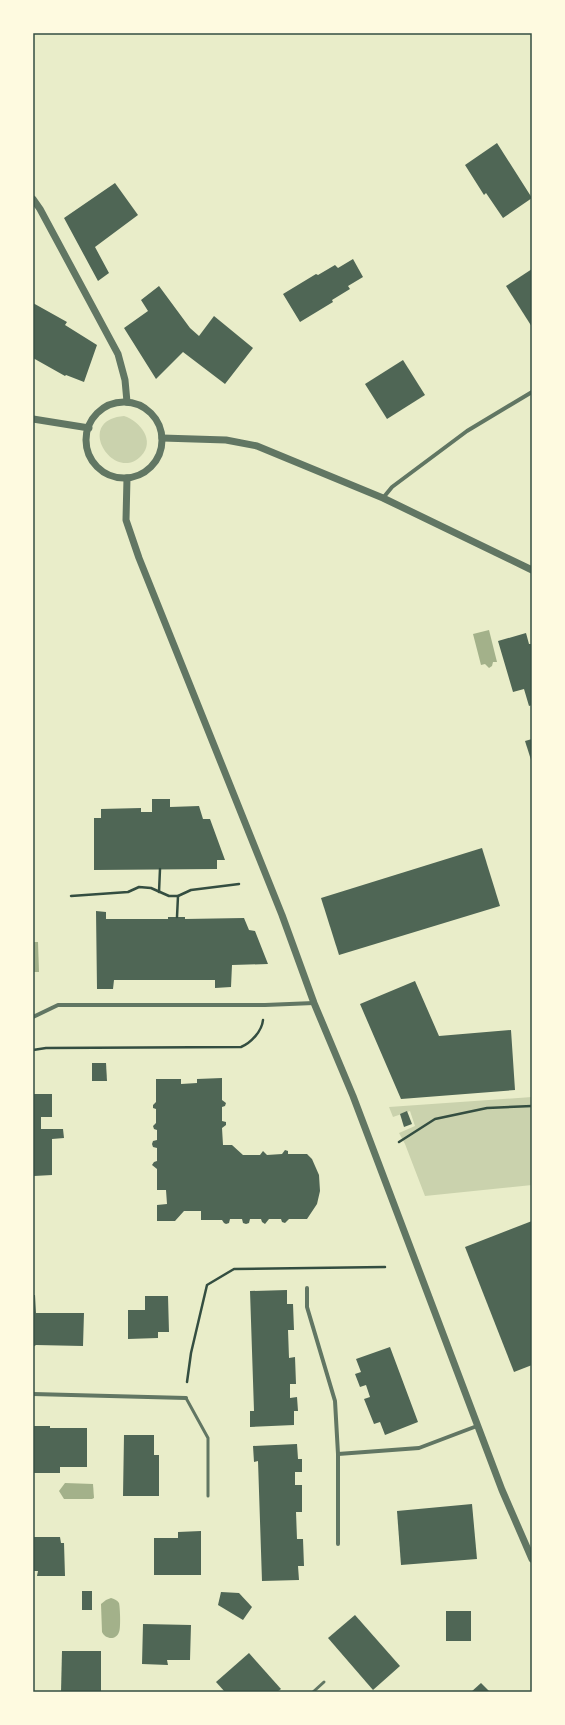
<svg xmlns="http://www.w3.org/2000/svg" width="565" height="1725" viewBox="0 0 565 1725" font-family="'Public Sans',sans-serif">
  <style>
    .green { fill: #cad2ad }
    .water { fill: #a3b18a }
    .building { fill: #4f6655 }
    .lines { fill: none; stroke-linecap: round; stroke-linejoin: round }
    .path { stroke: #344e41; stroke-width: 2.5 }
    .service { stroke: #617663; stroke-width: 3 }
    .minor { stroke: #617663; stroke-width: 4 }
    .tertiary { stroke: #617663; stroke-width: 7 }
    .neatline { fill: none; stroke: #344e41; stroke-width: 1.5 }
  </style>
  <rect width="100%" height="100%" fill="#e9edc9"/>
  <g class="green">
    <path d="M124 416C140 421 156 441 141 456 114 484 73 420 124 416Z"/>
    <path d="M532 1097V1185L425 1196 405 1144 399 1133 415 1126 410 1111 393 1117 389 1107Z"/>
  </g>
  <g class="water">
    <path d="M489 630 497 662H493L492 666 489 668 485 664 481 665 473 634Z"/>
    <path d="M33 942H38L39 972H33Z"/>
    <path d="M65 1483 93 1484 94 1498 92 1499H64L59 1491Z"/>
    <path d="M111 1598C114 1599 117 1600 119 1603 120 1606 121 1629 119 1632 116 1641 105 1639 102 1632L101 1604 106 1600Z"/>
  </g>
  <g class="building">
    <path d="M497 143 532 198 503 218 486 193 484 195 465 165Z"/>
    <path d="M115 183 138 215 95 247 109 273 98 281 64 218Z"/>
    <path d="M353 259 363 277 348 286 350 289 332 300 333 302 300 322 283 294 316 274 318 275 335 265 338 268Z"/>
    <path d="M532 269V327L506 286Z"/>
    <path d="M159 286 190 328 199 336 214 316 253 348 225 384 183 352 156 379 124 328 148 311 141 300Z"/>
    <path d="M33 303 67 322 65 325 97 345 84 382 66 375 65 376 33 358Z"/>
    <path d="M403 360 425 395 387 419 365 384Z"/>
    <path d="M526 633 529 644H532V705L529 706 524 689 513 692 498 641Z"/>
    <path d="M532 739V763L525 741Z"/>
    <path d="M152 799H170V807L199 806 203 819H210L225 860H217V869L94 870V818H101V809L141 808V812H152Z"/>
    <path d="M482 848 500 906 339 955 321 898Z"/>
    <path d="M96 911 106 912V919H168V917H185V919L244 918 249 930 255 931 268 964 232 965 231 987 215 988V980H114L113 989H97Z"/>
    <path d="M415 981 439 1036 511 1030 515 1090 401 1099 360 1004Z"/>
    <path d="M92 1063H106L107 1081H92Z"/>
    <path d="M222 1078V1100L226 1103 225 1106 222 1107V1121L226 1122V1125L222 1128 223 1145H232L243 1155H260L263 1151 267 1155 282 1154 285 1150 288 1151V1154H307L312 1159 319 1175 320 1191 317 1204 307 1219H289L285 1223 282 1222 281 1219H269L265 1224 262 1222 261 1219H250L249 1223 246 1224 243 1223 242 1219H230L229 1223 226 1224 224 1223 222 1220H201V1211H184L175 1221H157V1205L167 1204 166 1190H157V1169L152 1165 154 1162 157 1161V1148L153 1147 152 1144 153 1141 157 1140V1130L154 1129 153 1126 156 1123V1109L153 1108V1105L156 1102V1079H181V1084L197 1083V1079Z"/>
    <path d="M33 1094H52V1117H41V1129H63L64 1138 52 1139V1175L34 1176Z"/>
    <path d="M407 1111 412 1124 404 1127 400 1114Z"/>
    <path d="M532 1221V1365L514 1372 465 1247Z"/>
    <path d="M287 1290V1304H293L294 1330H288L289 1358 295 1357 296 1384H290V1398L297 1397 298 1411H294V1425L250 1427V1411H254L250 1291Z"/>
    <path d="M33 1295H35L36 1313H84L83 1346 36 1345 33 1347Z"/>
    <path d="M145 1296H168L169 1332H158V1338L128 1339V1310H145Z"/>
    <path d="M390 1347 418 1422 385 1435 380 1422 374 1424 364 1399 370 1397 366 1385 360 1387 355 1374 361 1372 356 1359Z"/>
    <path d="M34 1426H50V1428H87V1467H60V1473H34Z"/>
    <path d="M124 1435H154V1455H159V1496H123Z"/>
    <path d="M297 1444 298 1459H302V1472H295V1485H302V1512H296L297 1539H303L304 1566H298L299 1580 262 1581 258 1461 254 1462 253 1446Z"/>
    <path d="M472 1504 477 1559 401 1565 397 1511Z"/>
    <path d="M201 1531V1575H154V1538H178V1532Z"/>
    <path d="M33 1537H60L61 1543H64L65 1576H37L38 1571H33Z"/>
    <rect x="82" y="1591" width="10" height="19"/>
    <path d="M221 1592 239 1593 252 1607 243 1620 218 1605Z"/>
    <rect x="446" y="1611" width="25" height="30"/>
    <path d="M355 1615 400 1666 373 1690 328 1638Z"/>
    <path d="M143 1624 191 1625 190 1660H167L168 1665 142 1664Z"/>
    <path d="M62 1651H101V1692H61Z"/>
    <path d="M249 1653 281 1689 277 1692H225L216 1682Z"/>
    <path d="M481 1683 490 1692H471Z"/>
  </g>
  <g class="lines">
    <g class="path">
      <path d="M159 892 160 869"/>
      <path d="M71 896 128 892 139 887 151 888 169 896H178L191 890 239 884"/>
      <path d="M177 917 178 896"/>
      <path d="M33 1050 46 1048 241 1047C251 1043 262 1031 263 1020"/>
      <path d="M399 1142 435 1119 487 1108 532 1106"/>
      <path d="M187 1382 191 1353 207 1285 234 1269 385 1267"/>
    </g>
    <g class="service">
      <path d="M186 1398 208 1438V1496"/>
      <path d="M313 1692 324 1682"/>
    </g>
    <g class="minor">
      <path d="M383 498 392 487 467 431 532 392"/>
      <path d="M33 1017 58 1005H265L314 1003"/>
      <path d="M307 1288V1307L335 1401 338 1454V1544"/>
      <path d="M33 1394 186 1398"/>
      <path d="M338 1454 419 1448 477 1426"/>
    </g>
    <g class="tertiary">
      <path d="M33 199 40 209 118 354 125 380 127 402"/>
      <circle cx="124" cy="440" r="38"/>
      <path d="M33 419 89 428"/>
      <path d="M162 438 226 440 257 446 383 498 532 570"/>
      <path d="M127 478 126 520 139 558 282 915 314 1003 353 1096 502 1490 532 1559"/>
    </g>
  </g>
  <rect width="565" height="1725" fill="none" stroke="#fefae0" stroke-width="68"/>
  <rect x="34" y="34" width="497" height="1657" class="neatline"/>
</svg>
